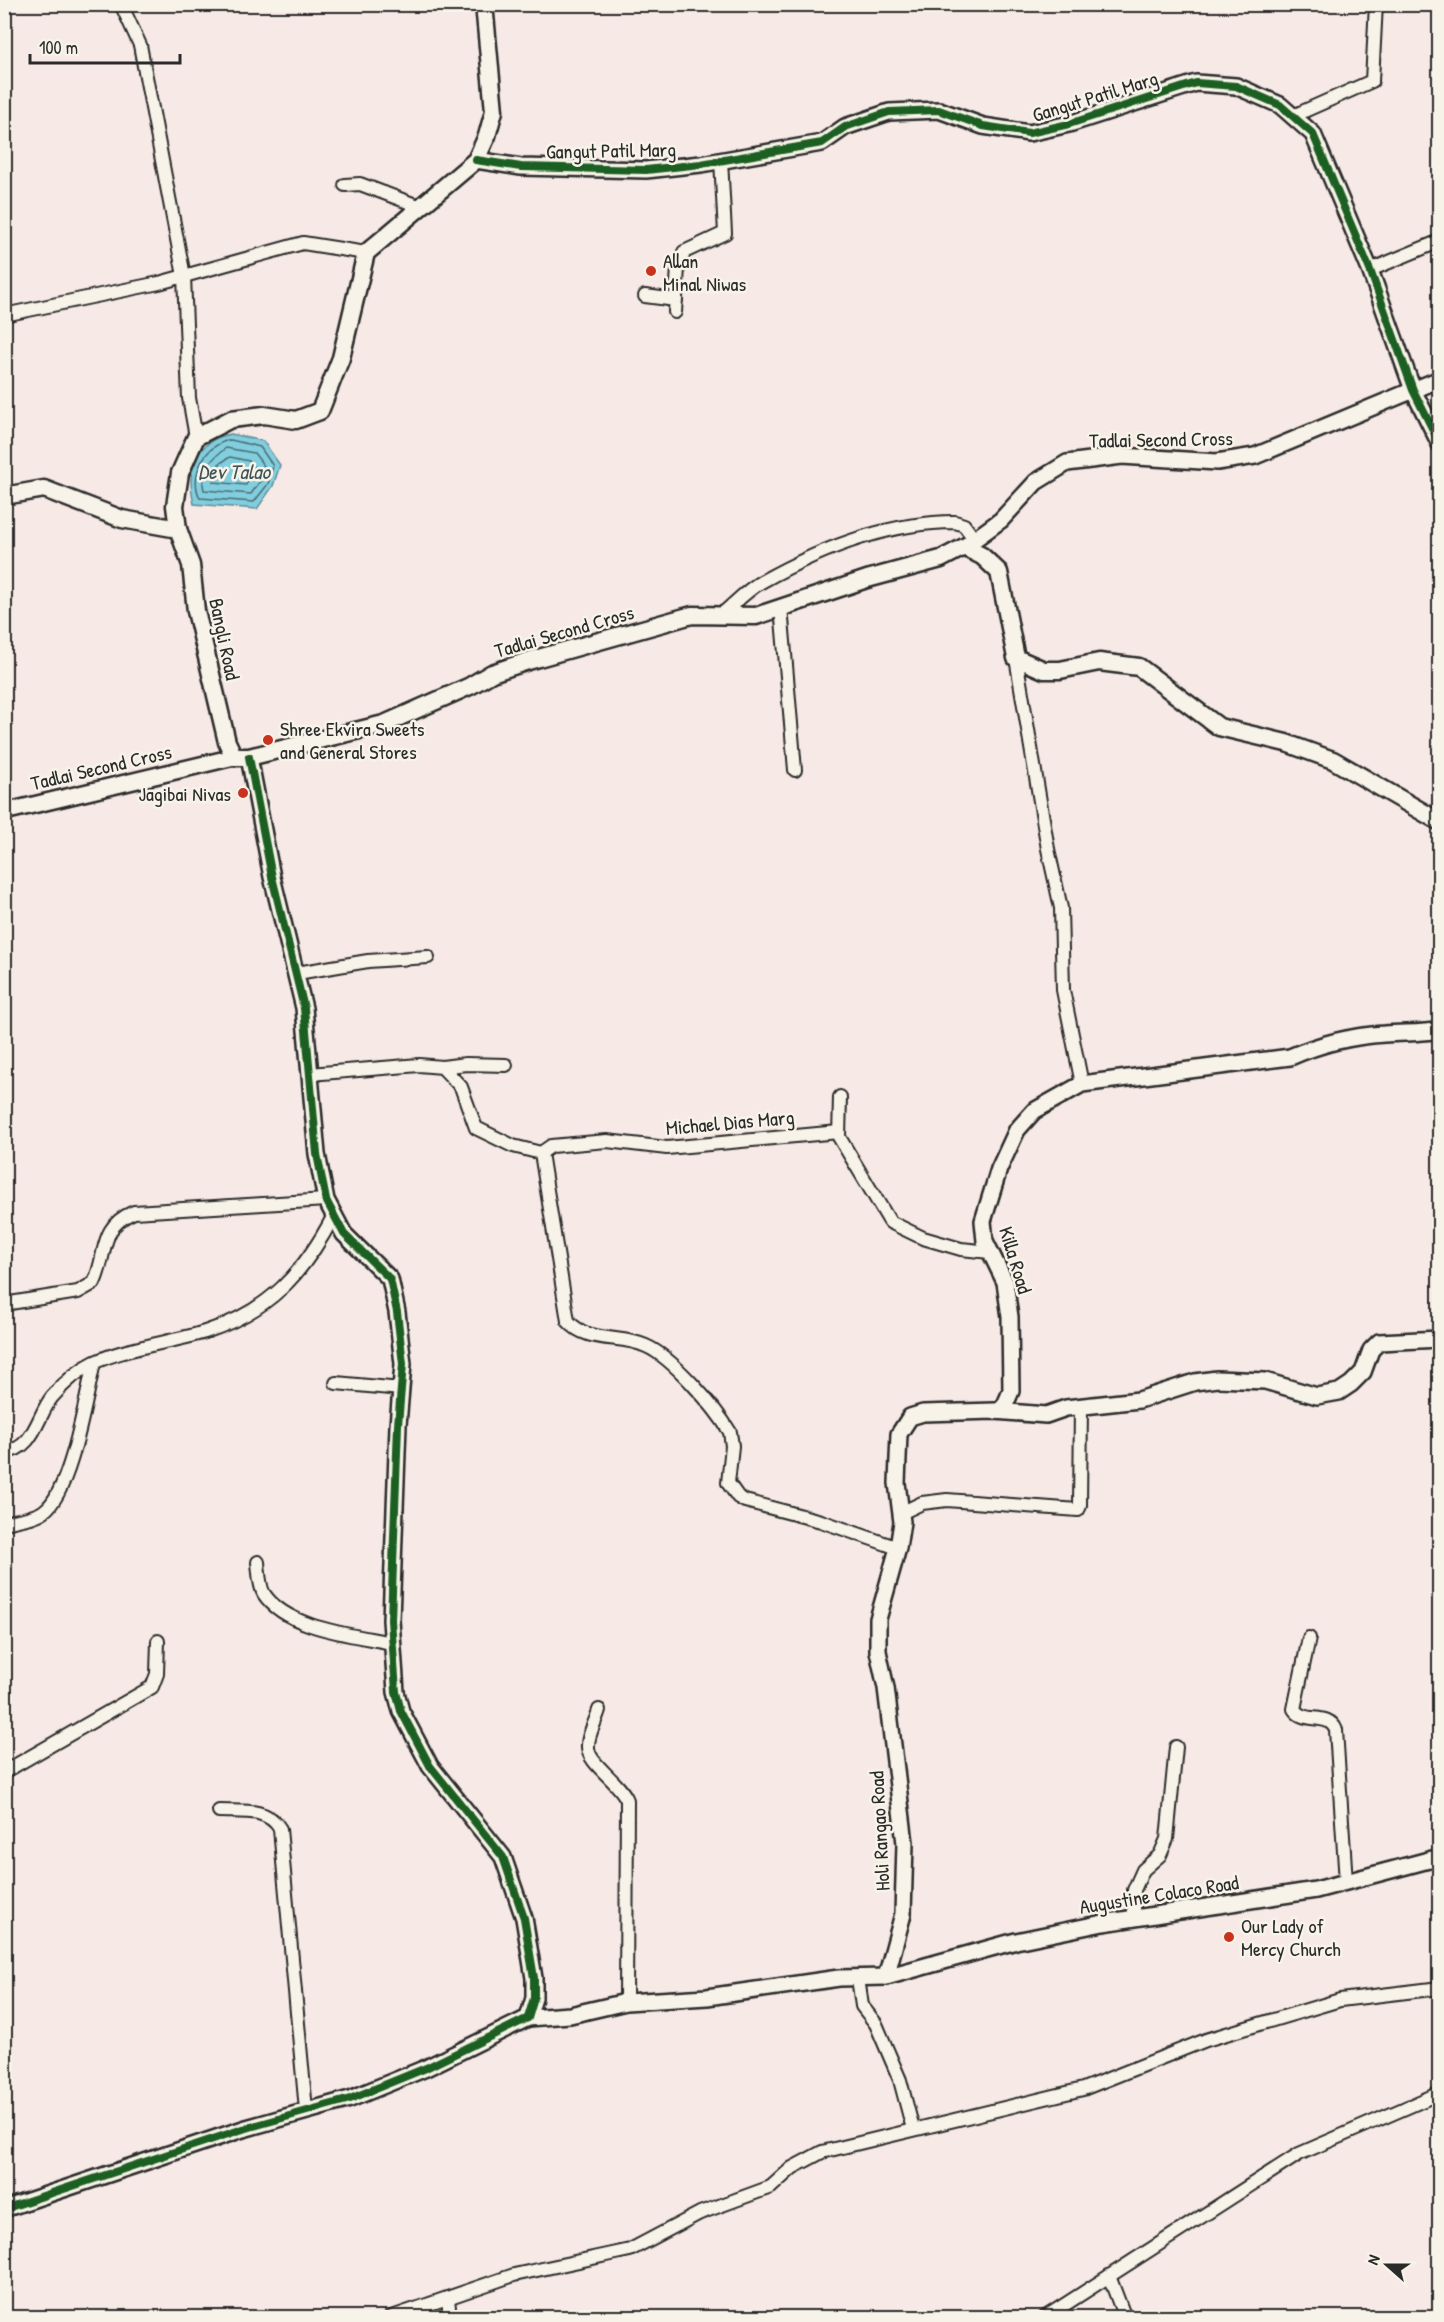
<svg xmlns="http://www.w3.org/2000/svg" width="1444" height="2322" viewBox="0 0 1444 2322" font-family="'Patrick Hand',sans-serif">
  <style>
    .water { fill: #81cedf; stroke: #5f8d97; stroke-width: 1.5 }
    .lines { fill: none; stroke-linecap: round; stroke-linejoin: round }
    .shore { stroke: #4d6c73; stroke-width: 1.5 }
    .minor-casing { stroke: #2b2b2b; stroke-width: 16 }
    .tertiary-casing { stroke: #2b2b2b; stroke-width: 20 }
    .secondary-casing { stroke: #2b2b2b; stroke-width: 21 }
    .minor { stroke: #f7f3e8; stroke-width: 12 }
    .tertiary { stroke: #f7f3e8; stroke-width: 15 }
    .secondary { stroke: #f7f3e8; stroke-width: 16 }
    .cycleway-casing { stroke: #f7f3e8; stroke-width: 11 }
    .cycleway { stroke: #1b5e20; stroke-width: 8 }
    .poi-dot { fill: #c8321e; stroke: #f7f3e8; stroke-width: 2 }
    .labels { text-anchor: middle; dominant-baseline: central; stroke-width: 5; stroke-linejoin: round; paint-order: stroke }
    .street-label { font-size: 20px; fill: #2b2b2b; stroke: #f7f3e8 }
    .poi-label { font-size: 20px; fill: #2b2b2b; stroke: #f7f3e8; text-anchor: start }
    .water-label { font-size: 21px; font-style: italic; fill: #405458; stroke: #f7f3e8 }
  </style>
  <rect width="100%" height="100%" fill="#f7e9e6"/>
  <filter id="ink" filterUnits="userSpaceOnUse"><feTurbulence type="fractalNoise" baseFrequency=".0167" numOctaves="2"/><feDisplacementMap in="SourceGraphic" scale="12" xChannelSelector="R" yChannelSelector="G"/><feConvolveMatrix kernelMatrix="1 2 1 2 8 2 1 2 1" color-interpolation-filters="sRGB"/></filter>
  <g filter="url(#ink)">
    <path class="water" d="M231 434 263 441 280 465 273 486 257 509 194 504C186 473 194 440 231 434Z"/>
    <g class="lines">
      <g class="shore">
        <path d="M231 440 260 447 273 466 268 484 254 502 200 498C188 475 206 443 231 440Z"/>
        <path d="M226 448 254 453 264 466 261 480 251 494 204 490C199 472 212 458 226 448Z"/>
        <path d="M230 457 249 461 254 468 246 485 213 482 219 464Z"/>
      </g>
      <defs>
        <g id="minor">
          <path d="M121 4 140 45 184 276 189 398 196 437"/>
          <path d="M1293 116 1372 81 1376 4"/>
          <path d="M345 185 360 184 421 207"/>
          <path d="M1370 270 1440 241"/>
          <path d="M645 296 676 300"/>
          <path d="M675 312 678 268 684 252 725 233 721 160"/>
          <path d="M4 315 159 283 303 243 366 253"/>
          <path d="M781 607 795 770"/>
          <path d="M722 614C734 604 747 590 761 582 820 549 888 522 955 522L964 525 975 540"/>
          <path d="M1016 658 1048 849 1061 908 1063 990 1082 1084"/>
          <path d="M297 973 368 961 428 957"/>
          <path d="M442 1067 466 1064 506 1065"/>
          <path d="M310 1074 419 1065 442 1067 461 1087 476 1128 513 1146 541 1153 551 1146 607 1141 667 1148 839 1132"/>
          <path d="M840 1097 839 1137 890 1222 923 1238 961 1249 990 1252"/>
          <path d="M541 1153 568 1321C588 1344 620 1334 646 1346 672 1357 715 1407 730 1432L732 1446 728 1483 738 1497 745 1501 821 1521 898 1548"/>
          <path d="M4 1304 78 1292 94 1283C108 1253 98 1227 134 1212L326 1200"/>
          <path d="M336 1383 401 1389"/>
          <path d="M4 1452C34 1450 37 1416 52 1397 64 1383 78 1370 95 1362 129 1347 169 1343 205 1332 269 1311 303 1274 333 1217"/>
          <path d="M901 1513 922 1503 947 1500 1078 1510 1080 1506 1081 1406"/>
          <path d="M4 1523C16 1520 35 1518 44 1511 71 1492 86 1396 94 1363"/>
          <path d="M258 1562C259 1571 259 1586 264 1594 287 1629 354 1635 392 1643"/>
          <path d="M1309 1638 1294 1709C1304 1725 1328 1711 1336 1730L1346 1882"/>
          <path d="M599 1710C596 1721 587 1736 588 1747 588 1764 619 1781 627 1800L626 2002"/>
          <path d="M4 1772 152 1687 157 1674 158 1641"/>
          <path d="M219 1811C240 1812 268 1807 280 1829L306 2110"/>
          <path d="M1134 1918V1890L1143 1870 1160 1855 1167 1839 1176 1747"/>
          <path d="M858 1978 862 2006 876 2024 900 2080 913 2129"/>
          <path d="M1109 2276 1125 2318"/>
          <path d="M448 2298 450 2318"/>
          <path d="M389 2318 514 2275 630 2250 700 2213 771 2187 792 2168 822 2152 1083 2089 1206 2040 1340 2000 1440 1988"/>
          <path d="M1044 2318 1299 2154 1440 2093"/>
        </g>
        <g id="tertiary">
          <path d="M476 160 521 167 646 170 701 164 822 143 845 127 889 112 939 110 983 126 1029 133 1069 124 1196 83 1236 86 1280 105 1313 134 1370 270 1413 390 1440 444"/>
          <path d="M964 547 1001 520 1036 482 1067 463 1122 456 1217 462 1255 456 1440 379"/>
          <path d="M4 812 234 757"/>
          <path d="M999 1411 1005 1405 1011 1391 1010 1317 1005 1282 985 1241 983 1221 999 1169 1017 1130 1034 1111 1082 1084 1290 1057C1320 1044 1351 1036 1384 1034 1403 1032 1420 1034 1440 1030"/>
          <path d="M886 1977 903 1914 905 1843 886 1688 878 1651V1619L898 1548 902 1522 897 1483 899 1434 910 1417 923 1413 995 1411 1046 1415 1066 1408 1139 1400 1195 1382 1217 1379 1265 1381 1317 1396 1339 1392 1351 1384 1363 1372 1371 1350 1379 1342 1440 1339"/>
          <path d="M528 2018 570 2015 626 2002 707 1997 839 1978 886 1977 1016 1941 1103 1923 1316 1890 1440 1857"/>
          <path d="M4 2209 243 2129 350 2099 426 2068 528 2018 534 1998V1978L524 1918 503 1857 430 1766 401 1711 396 1692 391 1620 398 1425 403 1364 397 1312 390 1279 344 1234 326 1200 317 1154 304 1008 272 877 249 757"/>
        </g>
        <g id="secondary">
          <path d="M484 4 494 111 487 136 476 160 366 253 341 358 320 411 296 420 264 415 231 419 196 437 180 473 175 506 178 529 191 565 196 611 227 742 234 757H249L384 724 470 686 492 673 528 661 692 615 756 616 867 579 941 559 964 547 982 556 999 572 1016 658 1044 670H1060L1099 662 1139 667 1219 727 1286 743 1333 760 1440 822"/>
          <path d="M4 496 44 489 122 519 178 529"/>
        </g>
      </defs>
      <use href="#minor" class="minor-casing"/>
      <use href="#tertiary" class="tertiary-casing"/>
      <use href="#secondary" class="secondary-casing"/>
      <use href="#minor" class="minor"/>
      <use href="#tertiary" class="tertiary"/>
      <use href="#secondary" class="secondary"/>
      <defs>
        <g id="cycleway">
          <path d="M476 160 521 167 646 170 701 164 822 143 845 127 889 112 939 110 983 126 1029 133 1069 124 1196 83 1236 86 1280 105 1313 134 1370 270 1413 390 1440 444"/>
          <path d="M4 2209 243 2129 350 2099 426 2068 528 2018 534 1998V1978L524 1918 503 1857 430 1766 401 1711 396 1692 391 1620 398 1425 403 1364 397 1312 390 1279 344 1234 326 1200 317 1154 304 1008 272 877 249 757"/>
        </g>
      </defs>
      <use href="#cycleway" class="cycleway-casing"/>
      <use href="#cycleway" class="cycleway"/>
    </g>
  </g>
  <g class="poi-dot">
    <circle cx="651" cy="271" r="6"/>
    <circle cx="268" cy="740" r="6"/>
    <circle cx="243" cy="793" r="6"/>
    <circle cx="1229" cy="1937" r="6"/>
  </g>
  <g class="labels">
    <g class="street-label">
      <text transform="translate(1095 96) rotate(-17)">Gangut Patil Marg</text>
      <text transform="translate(611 150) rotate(-1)">Gangut Patil Marg</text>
      <text transform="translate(1161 439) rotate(-1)">Tadlai Second Cross</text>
      <text transform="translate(564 631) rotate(-16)">Tadlai Second Cross</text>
      <text transform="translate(225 639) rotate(78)">Bangli Road</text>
      <text transform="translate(101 767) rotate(-13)">Tadlai Second Cross</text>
      <text transform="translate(730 1122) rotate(-5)">Michael Dias Marg</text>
      <text transform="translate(1016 1260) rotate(73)">Killa Road</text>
      <text transform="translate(879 1831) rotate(-93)">Holi Rangao Road</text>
      <text transform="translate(1159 1894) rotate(-9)">Augustine Colaco Road</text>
    </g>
    <g class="poi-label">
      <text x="663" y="260">Allan<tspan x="663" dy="23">Minal Niwas</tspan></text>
      <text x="280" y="728">Shree Ekvira Sweets<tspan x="280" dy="23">and General Stores</tspan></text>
      <text x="231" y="793" text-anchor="end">Jagibai Nivas</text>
      <text x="1241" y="1925">Our Lady of<tspan x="1241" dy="23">Mercy Church</tspan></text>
    </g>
    <g class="water-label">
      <text x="234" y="471">Dev Talao</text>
    </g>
  </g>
  <rect width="1444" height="2322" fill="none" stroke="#f7f3e8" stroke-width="24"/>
  <rect x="12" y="12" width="1420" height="2298" fill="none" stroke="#2b2b2b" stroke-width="2" filter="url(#ink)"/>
  <g transform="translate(1387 2265) rotate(291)" stroke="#f7f3e8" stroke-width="4.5" paint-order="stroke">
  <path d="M0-4.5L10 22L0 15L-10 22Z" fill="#2b2b2b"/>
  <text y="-9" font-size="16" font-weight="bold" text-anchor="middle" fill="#2b2b2b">N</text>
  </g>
  <path d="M30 54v9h150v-9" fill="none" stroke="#2b2b2b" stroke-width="3"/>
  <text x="39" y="54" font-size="18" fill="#2b2b2b" stroke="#f7f3e8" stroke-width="4.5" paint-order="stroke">100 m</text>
</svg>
